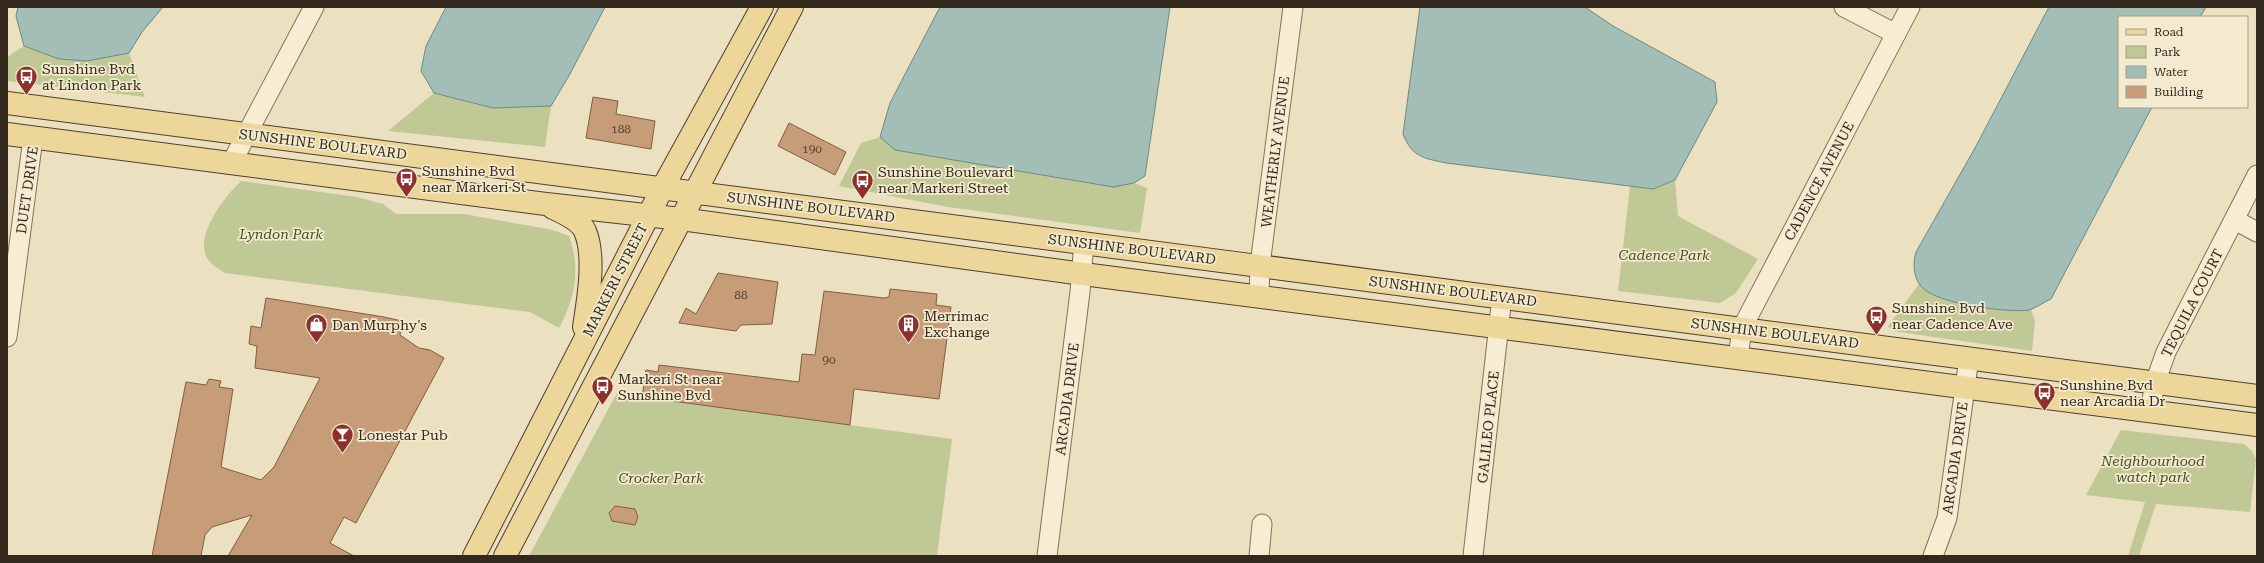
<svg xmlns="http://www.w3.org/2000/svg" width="2264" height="563" viewBox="0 0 2264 563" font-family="'Roboto Serif',serif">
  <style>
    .green { fill: #c0c895 }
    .water { fill: #a3bdb7; stroke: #6b8a84 }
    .building { fill: #c79c78; stroke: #815d40 }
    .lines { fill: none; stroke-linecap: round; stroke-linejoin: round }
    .minor-casing { stroke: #837159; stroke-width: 21 }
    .major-casing { stroke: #513f2d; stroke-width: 24 }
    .minor { stroke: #f6edd3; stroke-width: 19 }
    .major { stroke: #edd699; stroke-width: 22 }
    .labels { text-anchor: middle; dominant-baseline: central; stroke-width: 3.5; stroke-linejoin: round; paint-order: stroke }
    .number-label { font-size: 12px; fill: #584634 }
    .poi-label { font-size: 14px; fill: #33291d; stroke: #f3eacf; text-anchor: start }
    .street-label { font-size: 14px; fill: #33291d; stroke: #f3eacf }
    .park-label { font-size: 14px; font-style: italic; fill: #424f24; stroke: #f3eacf }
  </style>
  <rect width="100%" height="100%" fill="#ebe0c0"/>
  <g class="green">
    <path d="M24 46 59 59 87 61 129 53 145 97 7 81V57Z"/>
    <path d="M434 93 493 108 551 106 545 147 388 131Z"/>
    <path d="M880 137 895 150 1112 187 1134 183 1147 188 1140 233 948 207 839 186 861 143Z"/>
    <path d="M1675 180 1678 216 1758 259 1736 293 1720 303 1618 291 1630 186 1653 189Z"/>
    <path d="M241 181 357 197 383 204 396 214H464L553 230 569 236C581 269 575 299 559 328L530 312 225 273C220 270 214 266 210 262 190 240 225 196 241 181Z"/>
    <path d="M1919 284C1943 306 1999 313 2031 309L2035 321 2032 351 1892 331 1888 326Z"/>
    <path d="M617 393 952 439 937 556H529Z"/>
    <path d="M2121 430 2244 444 2252 451 2256 459 2250 512 2156 504 2139 556H2128L2145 502 2086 495Z"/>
  </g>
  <g class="water">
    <path d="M18 7H163L142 32 129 53 87 61 59 59 24 46 16 16Z"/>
    <path d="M446 7H605L570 74 551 106 493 108 434 93 421 71 426 46Z"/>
    <path d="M940 7H1170L1145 176 1134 183 1113 187 895 150 880 137 890 103Z"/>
    <path d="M1420 7H1585L1613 26 1715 82 1717 102 1675 180 1653 189 1446 163C1423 158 1412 157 1403 134Z"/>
    <path d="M2049 7H2206L2200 17H2119V107H2152L2051 299C2044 302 2036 308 2029 310 2007 313 1933 304 1920 285 1913 276 1913 262 1916 252L1975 148Z"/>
  </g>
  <g class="building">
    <path d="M593 97 618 101 616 114 655 121 651 149 586 138Z"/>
    <path d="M789 123 846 152 835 175 778 146Z"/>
    <path d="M718 273 778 282 772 324 741 325 736 331 679 323 686 308 696 314Z"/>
    <path d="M890 289 937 294 936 305 951 307 939 399 854 389 850 425 642 397 646 370 658 372 659 365 799 382 802 354 815 355 824 291 884 298 889 297Z"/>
    <path d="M266 298 384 317 402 321 400 335 419 348 430 350 444 358 356 523 344 517 330 543 354 556H228L252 515 212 527 205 535 201 556H152L186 382 206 385 209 379 221 381 219 387 233 389 221 467 261 480 274 467 320 378 255 368 257 346 249 344 251 326 261 328Z"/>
    <path d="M615 506 635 509 638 517 635 525 612 521 609 513Z"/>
  </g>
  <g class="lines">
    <defs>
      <g id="minor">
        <path d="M1844 7 1896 34"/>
        <path d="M232 162 314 7"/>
        <path d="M2235 220 2257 232"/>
        <path d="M1259 297 1260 265 1293 7"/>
        <path d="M7 337 33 138"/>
        <path d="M1738 358 1742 328 1910 7"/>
        <path d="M2150 411 2155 383 2166 352 2257 175"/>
        <path d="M1047 556 1080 292 1084 242"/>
        <path d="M1259 556 1262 524"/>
        <path d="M1473 556 1502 297"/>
        <path d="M1933 556 1947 518 1969 358"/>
      </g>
      <g id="major">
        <path d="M7 103 2257 396"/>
        <path d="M7 134 546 204 681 219 1083 274 2257 425"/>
        <path d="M553 208C564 213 580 220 585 231 596 257 588 300 584 327"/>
        <path d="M474 556 663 187 762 7"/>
        <path d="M505 556 792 7"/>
      </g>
    </defs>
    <use href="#minor" class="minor-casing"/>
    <use href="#major" class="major-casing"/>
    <use href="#minor" class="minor"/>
    <use href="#major" class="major"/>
  </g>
  <defs>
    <symbol id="bus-pin" viewBox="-11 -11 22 30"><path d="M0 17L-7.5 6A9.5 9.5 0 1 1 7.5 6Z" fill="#8f302d" stroke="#f3eacf"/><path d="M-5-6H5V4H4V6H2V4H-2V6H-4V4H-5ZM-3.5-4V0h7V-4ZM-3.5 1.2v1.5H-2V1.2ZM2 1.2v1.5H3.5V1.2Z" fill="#fff"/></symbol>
    <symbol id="building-pin" viewBox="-11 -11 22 30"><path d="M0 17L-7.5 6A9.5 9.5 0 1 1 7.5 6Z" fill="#8f302d" stroke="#f3eacf"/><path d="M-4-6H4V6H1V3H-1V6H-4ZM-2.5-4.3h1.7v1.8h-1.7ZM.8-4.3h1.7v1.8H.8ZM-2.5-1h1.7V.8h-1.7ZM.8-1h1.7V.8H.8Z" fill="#fff"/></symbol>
    <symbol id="shop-pin" viewBox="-11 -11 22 30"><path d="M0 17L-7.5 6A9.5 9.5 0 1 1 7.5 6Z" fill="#8f302d" stroke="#f3eacf"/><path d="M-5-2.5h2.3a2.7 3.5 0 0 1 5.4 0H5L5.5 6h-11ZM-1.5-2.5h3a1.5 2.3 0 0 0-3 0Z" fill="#fff"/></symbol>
    <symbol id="bar-pin" viewBox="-11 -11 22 30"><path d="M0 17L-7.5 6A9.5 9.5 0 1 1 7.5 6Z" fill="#8f302d" stroke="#f3eacf"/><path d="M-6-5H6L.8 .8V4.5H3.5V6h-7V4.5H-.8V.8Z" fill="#fff"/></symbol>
  </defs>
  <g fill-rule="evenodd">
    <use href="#bus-pin" x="14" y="64" width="25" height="34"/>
    <use href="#bus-pin" x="394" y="166" width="25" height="34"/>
    <use href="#bus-pin" x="850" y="168" width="25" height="34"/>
    <use href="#bus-pin" x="1864" y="304" width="25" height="34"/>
    <use href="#building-pin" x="896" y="312" width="25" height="34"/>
    <use href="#shop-pin" x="304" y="312" width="25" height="34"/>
    <use href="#bus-pin" x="590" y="374" width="25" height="34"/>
    <use href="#bus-pin" x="2032" y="380" width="25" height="34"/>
    <use href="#bar-pin" x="330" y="422" width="25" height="34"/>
  </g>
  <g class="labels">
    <g class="number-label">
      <text x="621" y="129">188</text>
      <text x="812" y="149">190</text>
      <text x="741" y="295">88</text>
      <text x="829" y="360">90</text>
    </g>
    <g class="poi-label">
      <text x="42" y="69">Sunshine Bvd<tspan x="42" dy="16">at Lindon Park</tspan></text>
      <text x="422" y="171">Sunshine Bvd<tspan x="422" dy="16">near Markeri St</tspan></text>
      <text x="878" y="172">Sunshine Boulevard<tspan x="878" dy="16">near Markeri Street</tspan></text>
      <text x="1892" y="308">Sunshine Bvd<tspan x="1892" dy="16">near Cadence Ave</tspan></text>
      <text x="924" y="316">Merrimac<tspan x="924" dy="16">Exchange</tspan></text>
      <text x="332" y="325">Dan Murphy's</text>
      <text x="618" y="379">Markeri St near<tspan x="618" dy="16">Sunshine Bvd</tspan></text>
      <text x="2060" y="385">Sunshine Bvd<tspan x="2060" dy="16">near Arcadia Dr</tspan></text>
      <text x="358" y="435">Lonestar Pub</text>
    </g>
    <g class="street-label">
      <text transform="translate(323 144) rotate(7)">SUNSHINE BOULEVARD</text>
      <text transform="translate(1275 152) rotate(-83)">WEATHERLY AVENUE</text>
      <text transform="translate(1819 181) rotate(-62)">CADENCE AVENUE</text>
      <text transform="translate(27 190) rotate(-82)">DUET DRIVE</text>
      <text transform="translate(811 207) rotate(7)">SUNSHINE BOULEVARD</text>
      <text transform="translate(1132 249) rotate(7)">SUNSHINE BOULEVARD</text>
      <text transform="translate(615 280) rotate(-63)">MARKERI STREET</text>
      <text transform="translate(1453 291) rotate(7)">SUNSHINE BOULEVARD</text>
      <text transform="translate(2192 303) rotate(-63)">TEQUILA COURT</text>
      <text transform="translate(1775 333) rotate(7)">SUNSHINE BOULEVARD</text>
      <text transform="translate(1067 399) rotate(-83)">ARCADIA DRIVE</text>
      <text transform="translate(1488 427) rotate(-84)">GALILEO PLACE</text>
      <text transform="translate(1955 458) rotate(-82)">ARCADIA DRIVE</text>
    </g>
    <g class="park-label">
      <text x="281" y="234">Lyndon Park</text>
      <text x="1664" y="255">Cadence Park</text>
      <text x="2153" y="461">Neighbourhood<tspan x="2153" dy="16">watch park</tspan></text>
      <text x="661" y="478">Crocker Park</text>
    </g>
  </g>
  <rect width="2264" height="563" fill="none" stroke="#33291d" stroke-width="16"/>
  <rect x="2118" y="16" width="130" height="92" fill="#f3eacf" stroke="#a69d88"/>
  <rect x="2126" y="29" width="20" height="6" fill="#edd699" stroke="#a69d88"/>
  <text x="2154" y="36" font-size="12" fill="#33291d">Road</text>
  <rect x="2126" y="46" width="20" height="12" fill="#c0c895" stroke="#a69d88"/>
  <text x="2154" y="56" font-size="12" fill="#33291d">Park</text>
  <rect x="2126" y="66" width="20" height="12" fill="#a3bdb7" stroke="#a69d88"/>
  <text x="2154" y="76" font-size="12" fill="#33291d">Water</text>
  <rect x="2126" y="86" width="20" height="12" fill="#c79c78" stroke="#a69d88"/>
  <text x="2154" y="96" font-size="12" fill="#33291d">Building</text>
</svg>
